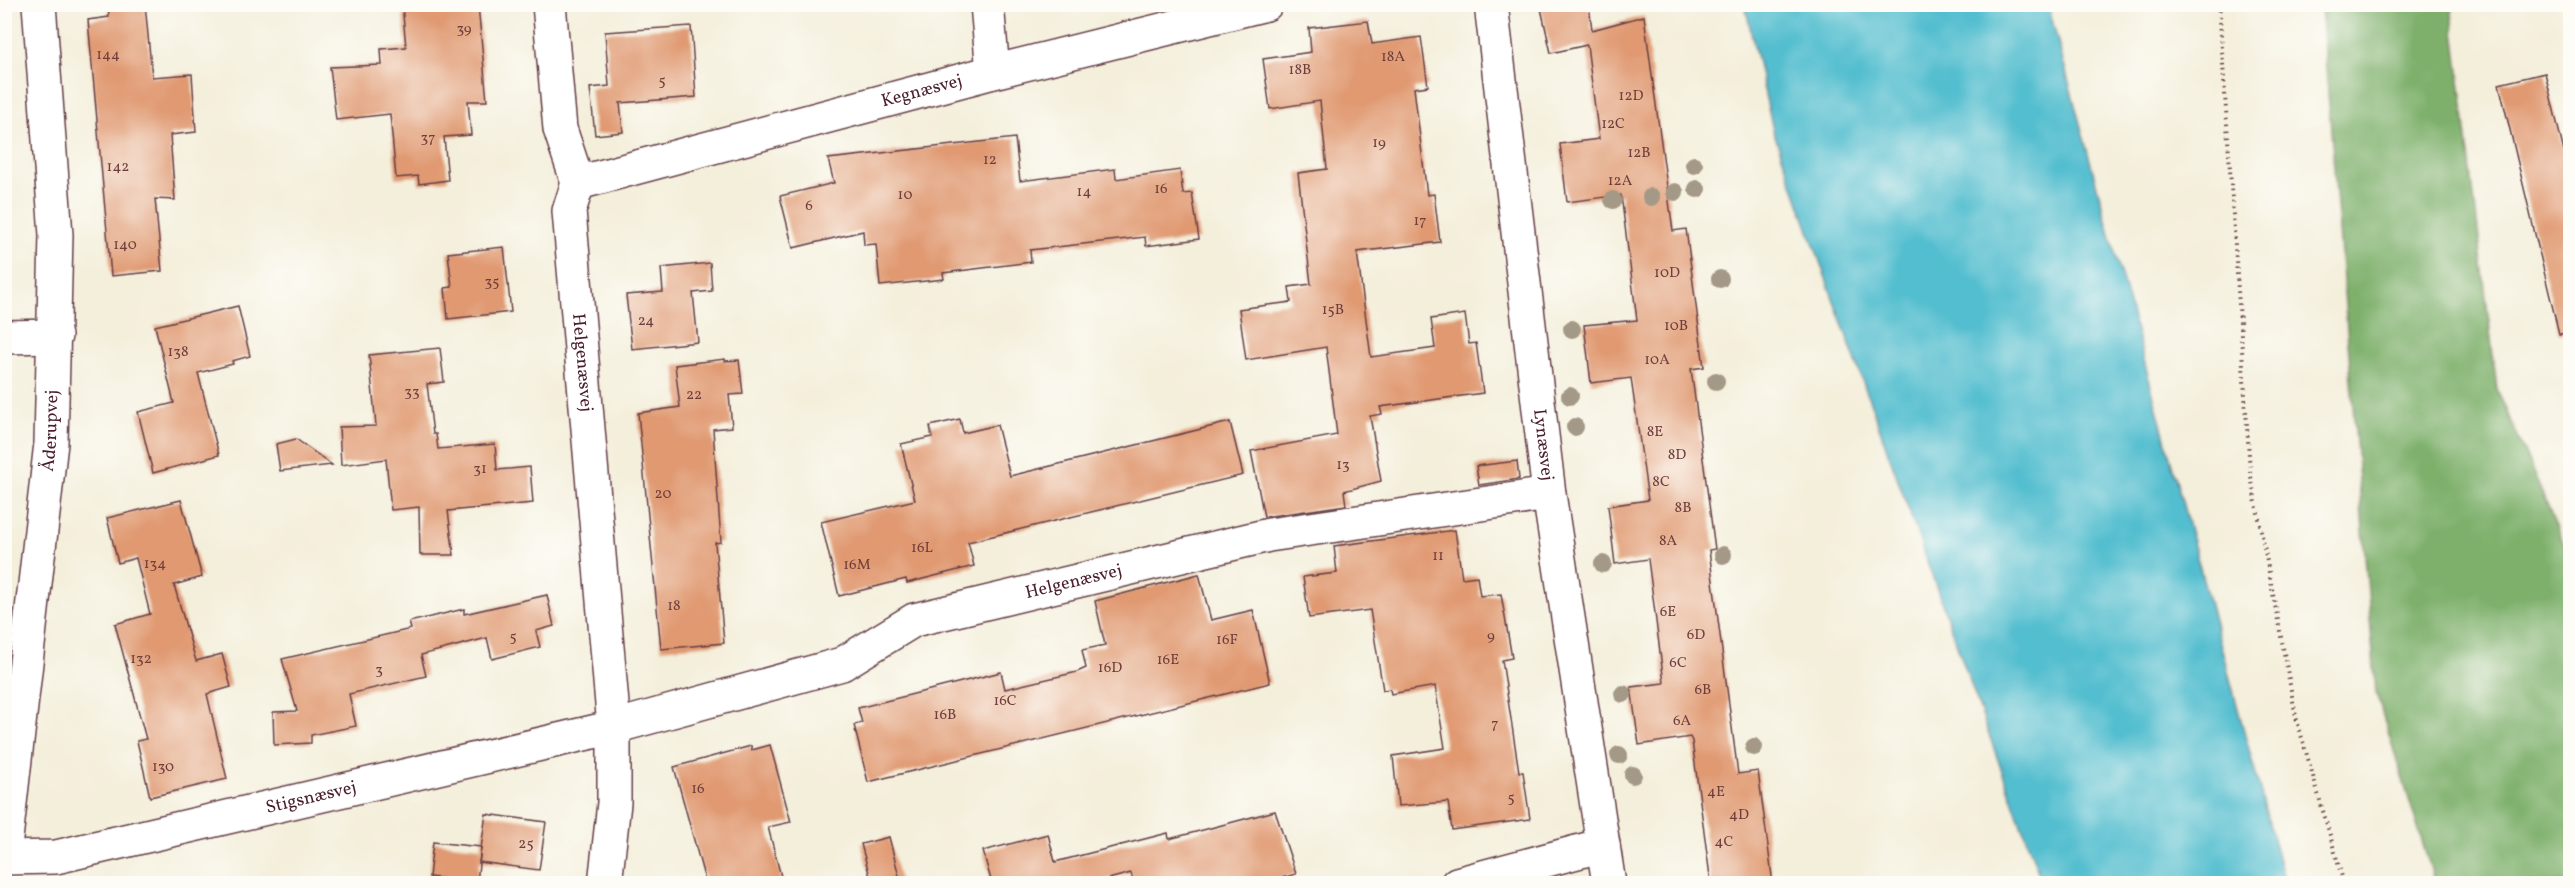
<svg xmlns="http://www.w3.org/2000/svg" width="2575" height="888" viewBox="0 0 2575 888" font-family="Vollkorn,serif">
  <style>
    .forest { fill: #7eb06c; stroke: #64684c; stroke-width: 1.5 }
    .water { fill: #53becf; stroke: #4e6e7d; stroke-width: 1.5 }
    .building { fill: #e09971 }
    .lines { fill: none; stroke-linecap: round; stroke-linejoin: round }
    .minor-casing { stroke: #643e45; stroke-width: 36 }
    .path { stroke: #643e45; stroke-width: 4; stroke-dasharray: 1.5 4.5; stroke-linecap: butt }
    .minor { stroke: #fff; stroke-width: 33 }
    .tree { fill: #a49987 }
    .labels { text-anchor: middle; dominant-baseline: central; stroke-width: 5; stroke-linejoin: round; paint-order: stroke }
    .number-label { font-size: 15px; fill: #703e3c }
    .street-label { font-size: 18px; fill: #4a1f2b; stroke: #fdfcf7 }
  </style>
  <rect width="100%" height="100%" fill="#fdfcf7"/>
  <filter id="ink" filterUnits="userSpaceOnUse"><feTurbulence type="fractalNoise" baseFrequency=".0167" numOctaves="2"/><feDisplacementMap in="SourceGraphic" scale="12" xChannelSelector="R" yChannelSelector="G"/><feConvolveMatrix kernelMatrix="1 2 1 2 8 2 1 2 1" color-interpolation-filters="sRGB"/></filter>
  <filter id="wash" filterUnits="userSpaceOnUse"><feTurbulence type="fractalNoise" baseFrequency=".008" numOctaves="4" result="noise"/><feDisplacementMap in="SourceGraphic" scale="24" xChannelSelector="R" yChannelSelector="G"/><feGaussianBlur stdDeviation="1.35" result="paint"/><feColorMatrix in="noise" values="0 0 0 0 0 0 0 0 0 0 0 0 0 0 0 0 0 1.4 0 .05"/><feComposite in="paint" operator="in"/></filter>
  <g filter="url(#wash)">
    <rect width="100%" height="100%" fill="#f4efdb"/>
    <path class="forest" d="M2321 5H2451L2497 389 2570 558V883H2435L2376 693Z"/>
    <path class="water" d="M1745 5H2048L2285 883H2042L1773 130Z"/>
    <g id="blocks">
      <g class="building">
        <path d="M108 4H145L152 77 192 74 196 132 170 135 175 200 155 199 162 271 111 276 88 20 109 17Z"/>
        <path d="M402 4H440L441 8 478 5 487 101H468L471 135 444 137 448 180 419 184 418 176 396 178 390 114 336 120 330 67 382 65 381 49 406 47Z"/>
        <path d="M1540 4H1589L1592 30 1644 16 1673 231 1686 229 1704 367 1691 369 1715 549 1709 550 1738 774 1758 771 1773 884H1711L1692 741 1690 737 1639 745 1631 687 1664 683 1648 559 1615 564 1608 506 1648 500 1631 378 1591 383 1584 325 1637 320 1621 195 1567 202 1560 144 1599 139 1587 45 1551 53Z"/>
        <path d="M1368 21 1372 44 1421 37 1428 86 1414 88 1427 195 1434 194 1440 242 1357 252 1371 357 1435 348 1431 319 1465 314 1469 344 1476 343 1483 393 1380 407 1382 414 1370 416 1381 481 1344 491 1346 505 1264 517 1251 451 1337 435 1326 347 1246 360 1239 309 1291 302 1289 287 1311 284 1298 173 1327 169 1320 101 1270 109 1263 59 1311 52 1309 28Z"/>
        <path d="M691 26 696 97 620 103 623 132 595 135 590 88 609 86 605 32Z"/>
        <path d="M2545 73 2571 181V333L2559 334 2499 84Z"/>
        <path d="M1015 138 1020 181 1115 169 1116 179 1180 170 1183 194 1192 193 1199 239 1146 246 1145 237 1030 250 1031 262 943 273 944 279 880 286 876 244 864 245 863 231 793 248 780 196 834 183 828 159Z"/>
        <path d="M504 247 511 312 448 319 445 288 452 287 448 253Z"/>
        <path d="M710 263 712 291 693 293 698 342 632 349 626 295 663 292 661 268Z"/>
        <path d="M238 306 250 356 232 361 233 364 198 373 219 455 153 473 138 412 174 403 155 326Z"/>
        <path d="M440 348 444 382 427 384 433 434H436L438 449 495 444 497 470 530 467 533 503 448 511 454 555H420L419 507 391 510 386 459 341 465 339 427 376 426 369 355Z"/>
        <path d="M725 359V361L739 360 743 394 729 395 732 427 713 429 721 542 715 543 724 643 661 649 638 413 680 407 675 365Z"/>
        <path d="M960 419 963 433 997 425 1010 476 1230 422 1243 475 968 542 974 566 907 583 906 579 839 596 821 522 915 500 901 444 932 437 930 426Z"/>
        <path d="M296 439 332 465 280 471 276 444Z"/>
        <path d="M1517 461 1519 479 1479 485 1476 466Z"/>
        <path d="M181 500 202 577 174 585 196 661 222 654 231 687 207 694 227 779 150 797 137 741 146 739 115 624 150 614 136 558 118 563 107 518Z"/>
        <path d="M1455 530 1462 578 1477 576 1480 596 1501 594 1512 658 1502 660 1519 772H1523L1530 819 1452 830 1448 802 1398 806 1393 756 1445 748 1435 686 1391 694 1390 689 1383 690 1370 610 1309 618 1303 577 1337 573 1334 546Z"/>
        <path d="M1199 574 1211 620 1253 610 1270 683 868 782 854 725 862 723 858 708 1001 672 1005 689 1077 672 1086 668 1082 650 1105 645 1095 601Z"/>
        <path d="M547 595 554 626 536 631 540 647 492 659 487 638 421 655 426 676 349 694 356 726 311 735V743L274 745 273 712 297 711 282 659 411 629 409 622 464 609V614Z"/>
        <path d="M770 745 791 822 768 827 783 884H706L674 767 751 746 752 750Z"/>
        <path d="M1275 811 1296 874 1260 884H1134L1131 873 1090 884H992L983 851 1048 834 1055 862 1168 833 1169 839Z"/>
        <path d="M486 814 546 822 539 870 479 862Z"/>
        <path d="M889 837 901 884H872L861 844Z"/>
        <path d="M433 842 481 847 477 882 429 877Z"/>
      </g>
    </g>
  </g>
  <g filter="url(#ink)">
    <use href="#blocks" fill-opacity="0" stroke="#643e45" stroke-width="1.5"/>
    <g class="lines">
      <defs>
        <g id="minor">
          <path id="s1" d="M549 4 560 129 578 183 569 211 614 727V803L605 884"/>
          <path d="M987 4 993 72"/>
          <path id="s2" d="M1491 4 1549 494 1609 884"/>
          <path id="s3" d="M578 183 993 72 1266 4"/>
          <path d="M4 337 55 336"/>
          <path id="s4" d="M4 856 51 443 56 235 39 4"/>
          <path id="s5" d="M4 858 56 857 614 727 842 664 914 620 1269 535 1549 494"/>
          <path d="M1457 884 1603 845"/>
        </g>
      </defs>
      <use href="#minor" class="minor-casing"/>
      <path class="path" d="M2219 4 2250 471 2296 717 2344 884"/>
      <use href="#minor" class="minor"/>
    </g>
    <g class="tree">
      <circle cx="1694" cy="165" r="9"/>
      <circle cx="1697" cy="189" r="9"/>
      <circle cx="1675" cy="192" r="9"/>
      <circle cx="1651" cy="197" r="9"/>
      <circle cx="1613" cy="200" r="9"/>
      <circle cx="1720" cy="279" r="9"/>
      <circle cx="1572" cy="329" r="9"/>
      <circle cx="1716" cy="381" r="9"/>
      <circle cx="1570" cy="396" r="9"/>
      <circle cx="1575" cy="427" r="9"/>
      <circle cx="1723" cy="555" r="9"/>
      <circle cx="1603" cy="564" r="9"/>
      <circle cx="1623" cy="694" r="9"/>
      <circle cx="1754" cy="747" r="9"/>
      <circle cx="1619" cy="755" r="9"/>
      <circle cx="1633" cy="775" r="9"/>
    </g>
  </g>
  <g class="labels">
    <g class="number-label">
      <text x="464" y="29">39</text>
      <text x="108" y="55">144</text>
      <text x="1393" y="57">18A</text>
      <text x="1300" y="70">18B</text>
      <text x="662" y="81">5</text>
      <text x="1631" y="96">12D</text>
      <text x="1613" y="124">12C</text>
      <text x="428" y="138">37</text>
      <text x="1379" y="143">19</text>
      <text x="1639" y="153">12B</text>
      <text x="990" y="160">12</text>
      <text x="118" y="167">142</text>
      <text x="1620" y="181">12A</text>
      <text x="1161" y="189">16</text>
      <text x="1084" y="192">14</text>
      <text x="905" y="195">10</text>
      <text x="809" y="206">6</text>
      <text x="1420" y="221">17</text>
      <text x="125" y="245">140</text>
      <text x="1667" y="273">10D</text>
      <text x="492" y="282">35</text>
      <text x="1333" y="310">15B</text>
      <text x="646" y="321">24</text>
      <text x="1676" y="326">10B</text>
      <text x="178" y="352">138</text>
      <text x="1657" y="360">10A</text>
      <text x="412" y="392">33</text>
      <text x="694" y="395">22</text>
      <text x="1655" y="432">8E</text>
      <text x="1677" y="455">8D</text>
      <text x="1343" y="465">13</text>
      <text x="480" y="469">31</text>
      <text x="1661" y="482">8C</text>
      <text x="663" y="494">20</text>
      <text x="1683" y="508">8B</text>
      <text x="1668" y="541">8A</text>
      <text x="922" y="548">16L</text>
      <text x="1438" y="556">11</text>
      <text x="155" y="564">134</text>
      <text x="857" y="565">16M</text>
      <text x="674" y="606">18</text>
      <text x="1668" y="612">6E</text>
      <text x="1696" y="635">6D</text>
      <text x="1491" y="636">9</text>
      <text x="513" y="637">5</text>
      <text x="1227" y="640">16F</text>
      <text x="141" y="659">132</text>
      <text x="1168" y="660">16E</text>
      <text x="1678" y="663">6C</text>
      <text x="1110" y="668">16D</text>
      <text x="379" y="670">3</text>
      <text x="1703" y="690">6B</text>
      <text x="1005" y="701">16C</text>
      <text x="945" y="715">16B</text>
      <text x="1682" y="721">6A</text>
      <text x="1495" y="724">7</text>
      <text x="163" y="767">130</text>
      <text x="698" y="789">16</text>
      <text x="1716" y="792">4E</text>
      <text x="1511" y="798">5</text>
      <text x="1739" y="815">4D</text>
      <text x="1724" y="842">4C</text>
      <text x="526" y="844">25</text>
    </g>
    <g class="street-label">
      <text stroke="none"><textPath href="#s3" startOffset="356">Kegnæsvej</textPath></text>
      <text stroke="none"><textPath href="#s1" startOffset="364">Helgenæsvej</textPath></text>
      <text stroke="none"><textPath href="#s4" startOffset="428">Åderupvej</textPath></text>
      <text stroke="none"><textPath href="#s2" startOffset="444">Lynæsvej</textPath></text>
      <text stroke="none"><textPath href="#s5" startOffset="1110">Helgenæsvej</textPath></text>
      <text stroke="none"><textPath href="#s5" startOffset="314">Stigsnæsvej</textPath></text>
    </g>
  </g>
  <rect width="2575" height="888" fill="none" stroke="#fdfcf7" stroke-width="24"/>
</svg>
